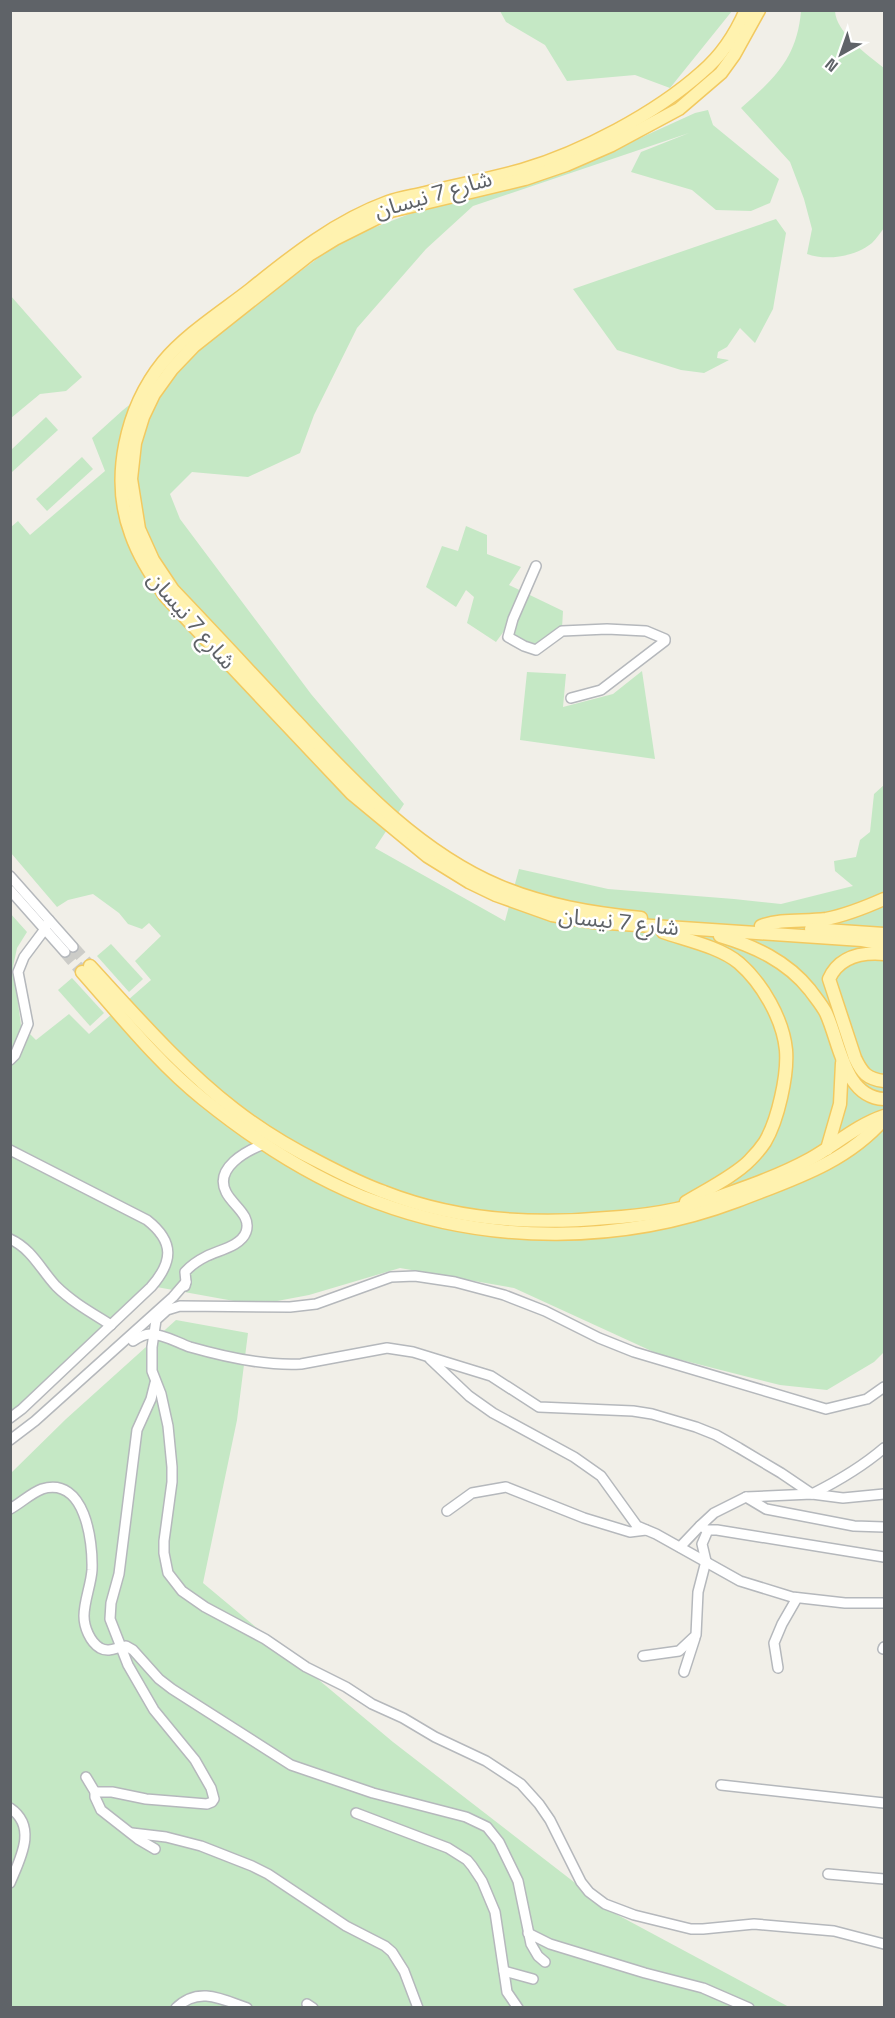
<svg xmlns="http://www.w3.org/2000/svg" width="895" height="2018" viewBox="0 0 895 2018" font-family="'Space Grotesk','Noto Sans Arabic',sans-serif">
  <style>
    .green { fill: #c5e8c5 }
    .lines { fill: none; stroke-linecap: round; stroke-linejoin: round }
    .major-tunnel { stroke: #ccccc8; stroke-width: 12; stroke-dasharray: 12 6; stroke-linecap: butt }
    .minor-casing { stroke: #b5b8bc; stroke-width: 12 }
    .major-casing { stroke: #f2c960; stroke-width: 15 }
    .minor { stroke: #fff; stroke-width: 9 }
    .major { stroke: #fff2af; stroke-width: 12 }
    .labels { text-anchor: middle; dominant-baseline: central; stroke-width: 5; stroke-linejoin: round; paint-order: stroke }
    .street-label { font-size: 22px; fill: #5f6368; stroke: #fff }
  </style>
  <rect width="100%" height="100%" fill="#f1efe8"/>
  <g class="green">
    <path d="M500 11H732L670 88 635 75 567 81 545 45 506 22Z"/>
    <path d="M801 11H835C836 33 868 55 884 68V228C880 233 876 239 872 243 855 257 826 261 807 254L812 229 804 199 790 162 741 108C775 78 797 58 801 11Z"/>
    <path d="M708 110 713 125 779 179 770 203 751 211 716 210 692 190 631 172 641 152 689 133 473 206 426 249 357 328 314 415 300 453 248 477 192 472 170 494 180 519 311 694 404 804 375 848 505 921 519 869 608 889 734 899 781 904 853 886 835 871 834 861 856 857 860 840 870 832 874 794 884 785V1352L874 1362 827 1390 780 1385 658 1354 514 1288 400 1268 309 1295 256 1305 151 1286 11 1417 10 913 27 932 17 948 13 967 21 1025 36 1040 69 1014 89 1034 151 980 135 961 161 936 149 923 142 929 128 924 119 913 93 894 68 900 57 907 11 853V527L18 521 30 535 105 471 92 438 123 410 249 310 342 240 456 196 546 172 640 138 695 113Z"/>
    <path d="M776 219 786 233 773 309 755 343 740 328 727 347 718 352 717 358 729 360 704 373 681 370 617 350 573 289Z"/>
    <path d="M10 295 82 377 66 391 40 394 11 418Z"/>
    <path d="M46 417 58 430 12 472 11 450Z"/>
    <path d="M82 457 93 469 47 511 36 499Z"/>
    <path d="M466 526 487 535V554L521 567 509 585 563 611 562 628 533 646 504 631 496 642 467 623 474 597 466 590 456 607 426 587 442 546 458 551Z"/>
    <path d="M642 671 655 759 520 740 527 672 566 674 563 707 613 694Z"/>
    <path d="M111 944 143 979 129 992 97 956Z"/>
    <path d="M72 978 104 1013 90 1026 58 990Z"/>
    <path d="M176 1320 248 1333 237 1420 203 1583 393 1742 614 1913 789 2007 11 2008V1473L66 1419Z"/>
  </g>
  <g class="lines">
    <g class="major-tunnel">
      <path d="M73 947 90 966"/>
      <path d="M65 952 82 972"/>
    </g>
    <defs>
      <g id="minor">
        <path d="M536 566 513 619 508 637 524 646 536 650 562 631 607 629 646 631 665 639"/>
        <path d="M571 698 601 690 665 641"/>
        <path d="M10 876 73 947"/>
        <path d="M10 890 65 952"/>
        <path d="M10 1060 15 1055 28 1024 18 972 24 957 45 929 49 920"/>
        <path d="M10 1150 147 1220C175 1242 173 1262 151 1287L22 1409 10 1418"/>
        <path d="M10 1239C32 1249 41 1270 56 1286 72 1302 92 1313 111 1325"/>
        <path d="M185 1286 186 1282 185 1272C191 1265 199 1260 207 1256 219 1250 241 1246 246 1232 252 1215 232 1205 226 1192 214 1168 246 1151 264 1144"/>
        <path d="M133 1341C139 1337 144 1334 150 1334 164 1334 178 1343 190 1347 225 1357 265 1366 301 1364L387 1348 413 1352 491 1376 539 1407 633 1411 652 1414 696 1427 716 1435 739 1448 781 1473 812 1494C838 1481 862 1467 884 1448"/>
        <path d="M430 1359 469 1396 493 1413 574 1457 601 1476 637 1526 656 1534 740 1581 792 1597 845 1603H884"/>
        <path d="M884 1387 867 1399 826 1409 634 1352 599 1338 545 1311 504 1295 455 1282 415 1276 391 1277 316 1304 290 1307 180 1306 167 1310 156 1320 152 1347V1371L161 1394 168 1426 172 1467V1482L164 1541V1553L168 1573 182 1591 205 1607 265 1639 306 1667 346 1687 372 1704 403 1718 435 1737 486 1761 521 1784 539 1804 550 1820 581 1882 589 1892 605 1904 634 1915 691 1929H703L754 1924 834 1931 884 1944"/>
        <path d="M10 1440 35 1421 173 1297 186 1282"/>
        <path d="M746 1497 766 1509 854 1526 884 1527"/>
        <path d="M10 1509C21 1503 31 1493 42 1489 85 1476 93 1541 92 1570 91 1585 84 1601 84 1616 84 1627 90 1642 100 1648 109 1653 117 1647 126 1646L133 1650 159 1679 172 1689 291 1765 373 1793 466 1817 487 1827 499 1842 518 1881 531 1944 538 1956 545 1962"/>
        <path d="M447 1511 472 1493 506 1487 584 1518 630 1532 646 1530"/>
        <path d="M700 1526 714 1513 746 1497 812 1494 843 1498 884 1494"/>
        <path d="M680 1547 700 1526 704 1528"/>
        <path d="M883 1649 884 1647"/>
        <path d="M643 1656 679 1651 696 1635 698 1592 706 1561 702 1544 708 1530H717L884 1557"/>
        <path d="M778 1668 774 1643 782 1624 797 1598"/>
        <path d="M684 1672 695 1638"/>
        <path d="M86 1777 95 1792V1797L101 1810 138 1839 155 1849"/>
        <path d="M721 1785 884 1803"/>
        <path d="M95 1792H112L146 1799 207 1804 212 1802 214 1799 211 1788 195 1760 154 1710 128 1665 110 1619 111 1603 119 1574 137 1430 151 1399 155 1383"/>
        <path d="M10 1808C38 1827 20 1859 10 1883"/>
        <path d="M356 1813 448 1848 467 1860 472 1866 482 1881 495 1912 507 1992 518 2008"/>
        <path d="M132 1833 166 1837 201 1846 252 1866 268 1874 346 1926 385 1946 392 1952 404 1971 418 2008"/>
        <path d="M828 1874 884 1879"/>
        <path d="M528 1933 550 1944 645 1973 703 1988 749 2008"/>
        <path d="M504 1971 533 1979"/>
        <path d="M307 2004 313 2008"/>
        <path d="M176 2008C198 1986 222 1999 247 2008"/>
      </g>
      <g id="major">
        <path d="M746 10C736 33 721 56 702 72 655 114 582 152 522 170 490 179 457 185 425 193 413 196 399 198 388 202 336 221 293 255 251 289 223 311 186 334 163 362 126 408 110 478 131 534 139 557 152 576 165 596L352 794 427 856 469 882 496 895 552 915 593 922 862 940 884 944"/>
        <path d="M641 918C592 913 544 905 499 886 417 851 355 783 295 720 254 676 214 633 173 590L153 560 139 529 131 479 135 443 143 417 154 394 172 369 194 346 309 255 335 239 391 211 525 179 566 165 612 145 679 109 721 73 734 55 759 10"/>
        <path d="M761 926C782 918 804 922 826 919 846 915 866 907 884 899"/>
        <path d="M811 929 884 934"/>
        <path d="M663 932C686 940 720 947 739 963 762 983 783 1019 786 1050 788 1075 778 1120 765 1142 761 1148 755 1155 750 1160 736 1175 704 1191 686 1202"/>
        <path d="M720 936C754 946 787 961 810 990 815 997 822 1005 826 1013 840 1043 844 1097 884 1099"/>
        <path d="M884 954C861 952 839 957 829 979L855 1058C862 1073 867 1079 884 1081"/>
        <path d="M90 966C136 1016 180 1067 234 1109 261 1130 289 1147 319 1162 340 1173 362 1184 384 1192 455 1220 533 1225 607 1218 641 1216 677 1211 710 1200 744 1188 779 1176 810 1159 835 1145 857 1125 884 1116"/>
        <path d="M82 972C121 1016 158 1063 203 1099 255 1141 313 1179 376 1202 491 1245 623 1244 737 1201 790 1180 845 1164 884 1119"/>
        <path d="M827 1149 840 1104 842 1063"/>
      </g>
    </defs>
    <use href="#minor" class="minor-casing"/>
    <use href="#major" class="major-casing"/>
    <use href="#minor" class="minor"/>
    <use href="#major" class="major"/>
  </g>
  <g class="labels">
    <g class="street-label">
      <text transform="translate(433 194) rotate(-16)">شارع 7 نيسان</text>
      <text transform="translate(192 620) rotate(49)">شارع 7 نيسان</text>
      <text transform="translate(619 921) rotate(6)">شارع 7 نيسان</text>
    </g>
  </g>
  <rect width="895" height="2018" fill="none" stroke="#5f6368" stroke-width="24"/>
  <g transform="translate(841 54) rotate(220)" stroke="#ffffff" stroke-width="4.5" paint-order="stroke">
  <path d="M0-4.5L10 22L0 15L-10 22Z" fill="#5f6368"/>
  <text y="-9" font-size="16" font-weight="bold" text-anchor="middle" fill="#5f6368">N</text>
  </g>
</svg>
